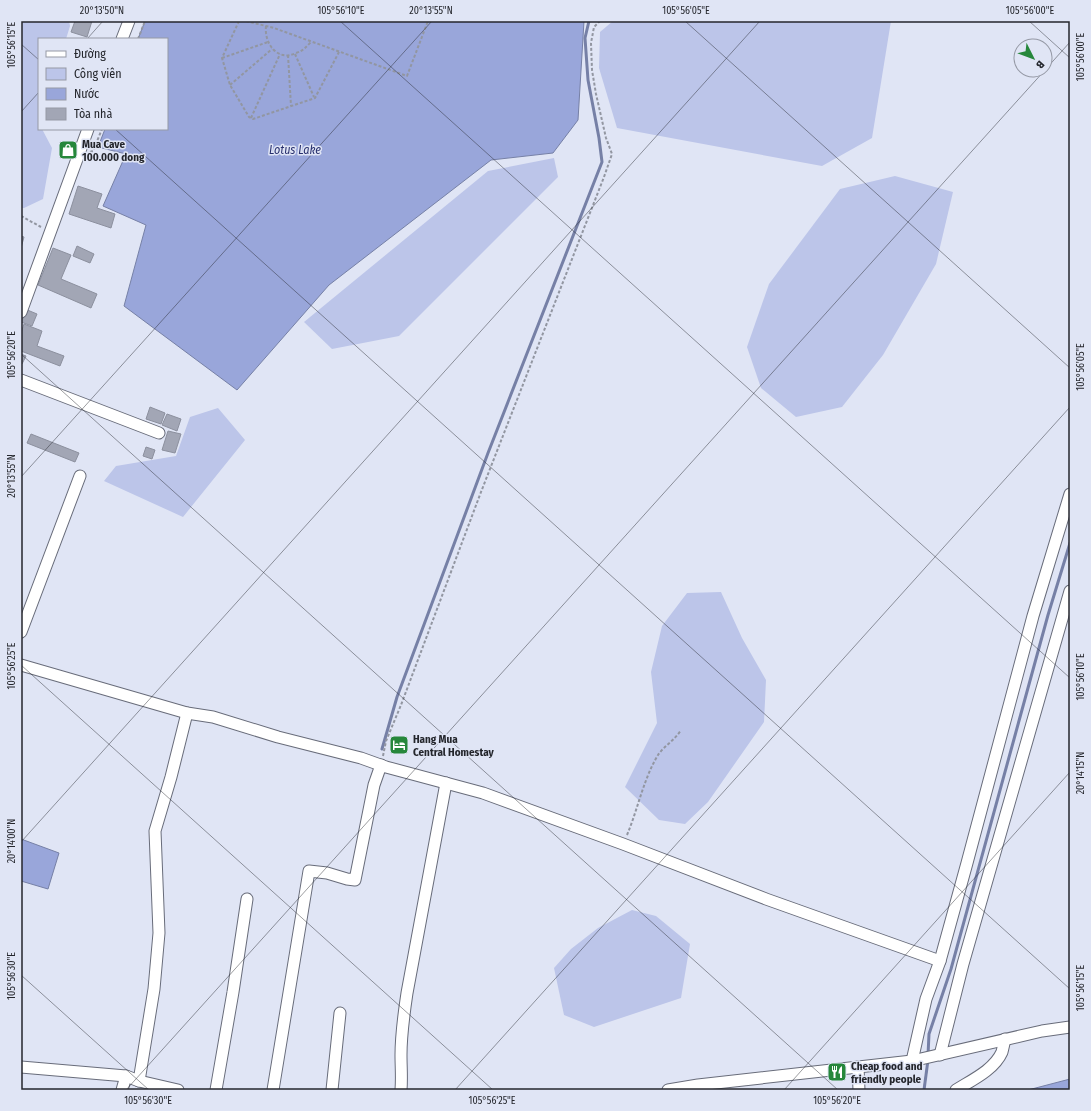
<svg xmlns="http://www.w3.org/2000/svg" width="1091" height="1111" viewBox="0 0 1091 1111" font-family="'Fira Sans Condensed',sans-serif">
  <style>
    .green { fill: #bcc5e9 }
    .water { fill: #99a6da; stroke: #7680a6 }
    .lines { fill: none; stroke-linecap: round; stroke-linejoin: round }
    .stream { stroke: #7680a6; stroke-width: 3 }
    .building { fill: #a2a6b5; stroke: #8c909e }
    .minor-casing { stroke: #686c7a; stroke-width: 13 }
    .path { stroke: #9296a1; stroke-width: 2; stroke-dasharray: 3 2; stroke-linecap: butt }
    .minor { stroke: #fff; stroke-width: 11 }
    .ticks { fill: none; stroke: #24262c; stroke-width: 1; stroke-opacity: 0.45 }
    .labels { text-anchor: middle; dominant-baseline: central; stroke-width: 3; stroke-linejoin: round; paint-order: stroke }
    .poi-label { font-size: 11px; font-weight: bold; fill: #24262c; stroke: #e0e5f5; text-anchor: start }
    .water-label { font-size: 12px; font-style: italic; fill: #272f6d; stroke: #e0e5f5 }
    .neatline { fill: none; stroke: #24262c; stroke-width: 1.5 }
    .ticks-label { font-size: 10px; text-anchor: middle; fill: #24262c }
  </style>
  <rect width="100%" height="100%" fill="#e0e5f5"/>
  <g class="green">
    <path d="M21 21H69L70 26 66 39H39V129H42L52 148 43 199 24 208H21Z"/>
    <path d="M613 21H891L872 138 822 166 617 128 599 68 600 32Z"/>
    <path d="M554 158 558 177 399 336 332 349 304 322 488 171Z"/>
    <path d="M895 176 953 192 936 264 883 355 842 407 796 417 761 388 747 347 769 284 840 189Z"/>
    <path d="M218 408 245 440 183 517 104 481 116 466 176 456 190 417Z"/>
    <path d="M721 592 742 638 766 680 764 722 708 802 685 824 659 820 625 787 657 723 651 672 662 626 687 593Z"/>
    <path d="M632 910 656 916 690 944 681 998 594 1027 564 1015 554 968 571 949 598 928Z"/>
  </g>
  <g class="water">
    <path d="M145 21H584L578 120 553 153 491 160 329 285 237 390 124 306 146 225 103 206 126 154 98 147 105 129H167V39H138Z"/>
    <path d="M21 839 59 853 48 889 21 881Z"/>
    <path d="M1070 1079V1090H1028Z"/>
  </g>
  <g class="lines">
    <g class="stream">
      <path d="M382 749 397 697 488 453 602 162 599 138 588 80 585 38 589 21"/>
      <path d="M928 1055 929 1034 951 969 1048 615 1070 543"/>
      <path d="M924 1090 928 1060"/>
    </g>
  </g>
  <g class="building">
    <path d="M75 21H92L87 37 71 32Z"/>
    <path d="M78 186 102 194 97 208 115 214 111 228 69 214Z"/>
    <path d="M21 236 24 237 21 248Z"/>
    <path d="M77 246 94 254 90 263 73 256Z"/>
    <path d="M53 248 71 255 61 279 97 294 91 308 38 285Z"/>
    <path d="M25 309 37 314 32 326 21 322V319Z"/>
    <path d="M24 324 42 331 37 346 64 356 60 366 21 351V333Z"/>
    <path d="M21 354 26 356 22 364H21Z"/>
    <path d="M150 407 165 413 161 424 146 419Z"/>
    <path d="M167 414 181 419 177 431 162 425Z"/>
    <path d="M168 431 181 434 175 453 162 450Z"/>
    <path d="M31 434 79 453 75 462 27 443Z"/>
    <path d="M146 447 155 450 152 459 143 456Z"/>
  </g>
  <g class="lines">
    <defs>
      <g id="minor">
        <path d="M122 39 129 21"/>
        <path d="M21 312 88 129"/>
        <path d="M21 380 159 433"/>
        <path d="M21 632 80 476"/>
        <path d="M21 665 187 713 213 717 278 737 361 758 386 767 483 793 623 844 766 899 940 961"/>
        <path d="M940 1055 963 964 1070 591"/>
        <path d="M912 1061 926 999 940 961 967 863 1033 616 1070 494"/>
        <path d="M21 1067 126 1076 139 1081 178 1090"/>
        <path d="M858 1067 859 1090"/>
        <path d="M139 1081 154 989 159 933 155 831 171 777 187 713"/>
        <path d="M122 1090 126 1076"/>
        <path d="M216 1090 233 992 247 899"/>
        <path d="M273 1090 309 871 327 873 347 879 355 880 374 785 381 765"/>
        <path d="M332 1090 340 1013"/>
        <path d="M401 1090C402 1078 401 1067 401 1055 401 1034 404 1013 407 993L446 783"/>
        <path d="M668 1090 698 1085 912 1061 1042 1031 1070 1027"/>
        <path d="M956 1090C972 1080 994 1070 1002 1052 1003 1048 1004 1043 1005 1039"/>
      </g>
    </defs>
    <use href="#minor" class="minor-casing"/>
    <g class="path">
      <path d="M239 21 222 58 230 85 249 117 253 119 315 98 339 52"/>
      <path d="M246 21 274 28 407 76 428 21"/>
      <path d="M355 21H361"/>
      <path d="M266 26C264 44 278 62 296 53 303 51 306 47 311 42"/>
      <path d="M138 39 145 21"/>
      <path d="M295 54 314 97"/>
      <path d="M288 55 291 106"/>
      <path d="M222 58 268 42"/>
      <path d="M230 85 272 49"/>
      <path d="M251 118 280 54"/>
      <path d="M90 152 93 151 102 129"/>
      <path d="M21 216 41 227"/>
      <path d="M383 756 386 741 401 705 481 492 604 177 612 154 606 138 596 94 592 70 591 43 594 27 600 21"/>
      <path d="M627 835C638 809 643 780 658 755 664 746 675 740 681 730"/>
    </g>
    <use href="#minor" class="minor"/>
  </g>
  <path class="ticks" d="M340 21 1070 678M685 21 1070 368M1029 21 1070 58M87 39 103 21M21 44 39 60M1045 70 1070 42M21 112 39 92M115 129 1070 989M21 354 838 1090M21 477 432 21M21 665 493 1090M21 842 760 21M21 975 149 1090M126 1090 1045 70M455 1090 1070 407M784 1090 1070 772"/>
  <defs>
    <symbol id="shop-square" viewBox="-11 -11 22 22"><rect x="-9" y="-9" width="18" height="18" rx="4" fill="#26873b" stroke="#e0e5f5"/><path d="M-5-2.5h2.3a2.7 3.5 0 0 1 5.4 0H5L5.5 6h-11ZM-1.5-2.5h3a1.5 2.3 0 0 0-3 0Z" fill="#fff"/></symbol>
    <symbol id="hotel-square" viewBox="-11 -11 22 22"><rect x="-9" y="-9" width="18" height="18" rx="4" fill="#26873b" stroke="#e0e5f5"/><path d="M-6-4.5h1.5V1H6V5H4.5V3h-9V5H-6ZM-4 0a1.8 1.8 0 1 1 3.6 0ZM.5 0V-2.5h3Q6-2.5 6 0Z" fill="#fff"/></symbol>
    <symbol id="restaurant-square" viewBox="-11 -11 22 22"><rect x="-9" y="-9" width="18" height="18" rx="4" fill="#26873b" stroke="#e0e5f5"/><path d="M-5-6h1v4h1v-4h1v4h1v-4h1v5L-1.5 .5V6h-2V.5L-5-1ZM5-6V6H3V1.5H1.5Q1.5-4 5-6Z" fill="#fff"/></symbol>
  </defs>
  <g fill-rule="evenodd">
    <use href="#shop-square" x="57" y="139" width="22" height="22"/>
    <use href="#hotel-square" x="388" y="734" width="22" height="22"/>
    <use href="#restaurant-square" x="826" y="1061" width="22" height="22"/>
  </g>
  <g class="labels">
    <g class="poi-label">
      <text x="82" y="144">Mua Cave<tspan x="82" dy="13">100.000 dong</tspan></text>
      <text x="413" y="739">Hang Mua<tspan x="413" dy="13">Central Homestay</tspan></text>
      <text x="851" y="1066">Cheap food and<tspan x="851" dy="13">friendly people</tspan></text>
    </g>
    <g class="water-label">
      <text x="295" y="150">Lotus Lake</text>
    </g>
  </g>
  <rect width="1091" height="1111" fill="none" stroke="#e0e5f5" stroke-width="44"/>
  <rect x="38" y="38" width="130" height="92" fill="#e0e5f5" stroke="#9599a5"/>
  <rect x="46" y="51" width="20" height="6" fill="#ffffff" stroke="#9599a5"/>
  <text x="74" y="58" font-size="12" fill="#24262c">Đường</text>
  <rect x="46" y="68" width="20" height="12" fill="#bcc5e9" stroke="#9599a5"/>
  <text x="74" y="78" font-size="12" fill="#24262c">Công viên</text>
  <rect x="46" y="88" width="20" height="12" fill="#99a6da" stroke="#9599a5"/>
  <text x="74" y="98" font-size="12" fill="#24262c">Nước</text>
  <rect x="46" y="108" width="20" height="12" fill="#a2a6b5" stroke="#9599a5"/>
  <text x="74" y="118" font-size="12" fill="#24262c">Tòa nhà</text>
  <g transform="translate(1033 58) rotate(132)"><circle r="19" fill="#e0e5f5" stroke="#9599a5"/>
  <path d="M0-3L7 15L0 10L-7 15Z" fill="#26873b"/>
  <text y="-6" font-size="11" font-weight="bold" text-anchor="middle" fill="#24262c">B</text>
  </g>
  <rect x="22" y="22" width="1047" height="1067" class="neatline"/>
  <g class="ticks-label">
    <text x="102" y="14">20°13'50"N</text>
    <text x="341" y="14">105°56'10"E</text>
    <text x="431" y="14">20°13'55"N</text>
    <text x="686" y="14">105°56'05"E</text>
    <text x="1030" y="14">105°56'00"E</text>
    <text transform="translate(11 45) rotate(-90)" y="4">105°56'15"E</text>
    <text transform="translate(1080 57) rotate(-90)" y="4">105°56'00"E</text>
    <text transform="translate(11 355) rotate(-90)" y="4">105°56'20"E</text>
    <text transform="translate(1080 367) rotate(-90)" y="4">105°56'05"E</text>
    <text transform="translate(11 476) rotate(-90)" y="4">20°13'55"N</text>
    <text transform="translate(11 666) rotate(-90)" y="4">105°56'25"E</text>
    <text transform="translate(1080 677) rotate(-90)" y="4">105°56'10"E</text>
    <text transform="translate(1080 773) rotate(-90)" y="4">20°14'15"N</text>
    <text transform="translate(11 841) rotate(-90)" y="4">20°14'00"N</text>
    <text transform="translate(11 976) rotate(-90)" y="4">105°56'30"E</text>
    <text transform="translate(1080 988) rotate(-90)" y="4">105°56'15"E</text>
    <text x="148" y="1104">105°56'30"E</text>
    <text x="492" y="1104">105°56'25"E</text>
    <text x="837" y="1104">105°56'20"E</text>
  </g>
</svg>
